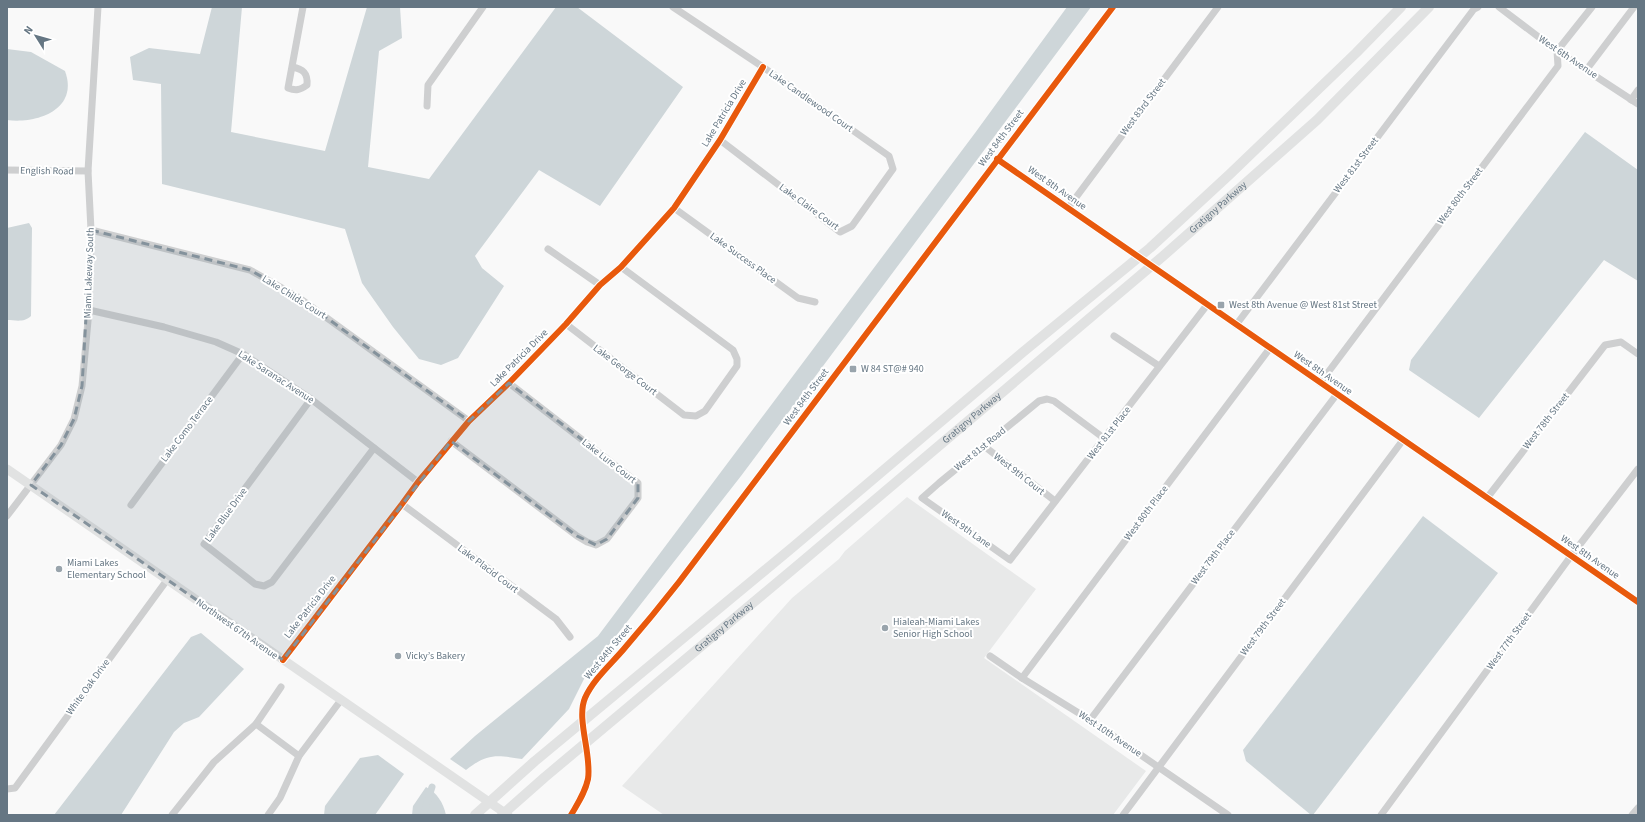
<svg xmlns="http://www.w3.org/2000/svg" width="1645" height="822" viewBox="0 0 1645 822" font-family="'Source Sans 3',sans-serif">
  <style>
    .built { fill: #e8e9e9 }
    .water { fill: #ced6d9 }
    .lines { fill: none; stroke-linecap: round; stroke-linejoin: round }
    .canal { stroke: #ced6d9; stroke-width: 7 }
    .minor { stroke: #cecfd0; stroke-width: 7 }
    .major { stroke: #e1e2e2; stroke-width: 9 }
    .highway { stroke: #e1e2e2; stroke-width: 10 }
    .cycleway-casing { stroke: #fff; stroke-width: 8 }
    .cycleway { stroke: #e8590c; stroke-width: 6 }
    .marked { fill: #84929c; fill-opacity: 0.2; stroke: #84929c; stroke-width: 3; stroke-dasharray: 8 5; stroke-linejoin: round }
    .poi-dot { fill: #99a4ac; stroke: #fff; stroke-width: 1.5 }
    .labels { text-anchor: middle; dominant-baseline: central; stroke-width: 4; stroke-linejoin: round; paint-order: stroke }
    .street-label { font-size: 10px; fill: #657683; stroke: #fff }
    .poi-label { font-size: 10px; fill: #657683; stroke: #fff; text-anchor: start }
  </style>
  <rect width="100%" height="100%" fill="#f9f9f9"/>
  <path class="built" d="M907 497 1036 589 984 658 1146 771 1113 815H664L622 786 792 598 839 559 845 551Z"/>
  <g class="water">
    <path d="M212 7H242L231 132 325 151 367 7H400L402 38 379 51 368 167 429 179 556 7H577L683 87 600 206 539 170 475 256 482 268 504 286 458 358 441 365 419 359 393 327 362 283 345 229 162 184 161 84 133 80 130 57 149 48 200 54Z"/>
    <path d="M1067 7H1091L741 476 587 673 569 709 522 759C496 755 488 753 466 770L450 759 475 736 598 636 975 133Z"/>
    <path d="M7 49 31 52 65 71C79 109 38 124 7 120Z"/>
    <path d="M1585 132 1638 170V281L1604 260 1479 418 1409 370 1411 360Z"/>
    <path d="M29 223 32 228 31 316C24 323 15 320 7 320V228Z"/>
    <path d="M1423 516 1498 573 1313 815H1311L1246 761 1243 750Z"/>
    <path d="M201 633 244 669 199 717 184 723 174 732 121 815H54L191 637Z"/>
    <path d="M378 755 404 774 375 815H324L325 806 360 758Z"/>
    <path d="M426 787C437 793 443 802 446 815H412L413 806Z"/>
  </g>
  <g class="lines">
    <path class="canal" d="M423 815 432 787"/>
    <g class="minor">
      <path d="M673 7 763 67 889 156 893 169 852 226 840 232 720 140"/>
      <path d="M1499 7 1557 51 1638 104"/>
      <path d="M292 67C303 69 308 73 307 85 300 90 296 91 288 88L303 7"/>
      <path d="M1587 69 1634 7"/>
      <path d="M1631 100 1638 90"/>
      <path d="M427 106 428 85 483 7"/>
      <path d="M997 159 1638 602"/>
      <path d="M7 170 88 171"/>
      <path d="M674 208 798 298 815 302"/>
      <path d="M1068 208 1218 7"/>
      <path d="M91 230 250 270 298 297 469 421"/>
      <path d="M548 249 600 285"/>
      <path d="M89 310 164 327 216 342 243 354 311 399 418 482"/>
      <path d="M566 324 684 415 696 416 705 411 737 366V359L733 350 621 267"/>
      <path d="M1236 325 1474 9 1478 7"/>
      <path d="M1114 336 1159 366"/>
      <path d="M1320 383 1558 66 1557 51 1592 7"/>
      <path d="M311 399 204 544 255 584 264 586 272 582 374 448"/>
      <path d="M1105 439 1054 401 1047 399 1039 401 939 483 922 498 1010 560 1207 305"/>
      <path d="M451 441 577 536 587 542 596 545 607 539 638 498V483L509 383"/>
      <path d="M984 446 1055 501"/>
      <path d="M1487 498 1605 345 1621 342 1638 354"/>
      <path d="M402 504 556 619 570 637"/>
      <path d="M131 505 243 354"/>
      <path d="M7 516 61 445 74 419 82 386 89 310 91 230 88 171 98 7"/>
      <path d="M990 656 1022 678 1090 720 1228 815"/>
      <path d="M283 660 402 504 418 482 469 421 509 383 566 324 600 285 621 267 674 208 720 140 763 67"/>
      <path d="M1022 678 1270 348"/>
      <path d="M1090 720 1337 394"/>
      <path d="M256 724 299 756"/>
      <path d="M7 789 15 788 167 580"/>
      <path d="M172 815 214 762 256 724 281 687"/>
      <path d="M268 815 280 798 299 756 341 700"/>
      <path d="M571 815C578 803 585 793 588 779 592 755 576 719 585 698 593 680 610 665 623 650 642 628 661 605 679 582L1113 7"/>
      <path d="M1123 815 1403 440"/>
      <path d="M1381 815 1571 556 1638 469"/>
      <path d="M1632 815 1638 808"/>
    </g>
    <path class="major" d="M7 469 508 815"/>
    <g class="highway">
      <path d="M475 815 535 761 793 547 1023 352 1150 248 1230 174 1356 53 1401 7"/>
      <path id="s1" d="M502 815 545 777 804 560 1162 257 1317 120 1429 7"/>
    </g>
    <defs>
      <g id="cycleway">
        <path d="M997 159 1638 602"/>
        <path d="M283 660 402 504 418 482 469 421 509 383 566 324 600 285 621 267 674 208 720 140 763 67"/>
        <path d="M571 815C578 803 585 793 588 779 592 755 576 719 585 698 593 680 610 665 623 650 642 628 661 605 679 582L1113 7"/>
      </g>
    </defs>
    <use href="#cycleway" class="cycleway-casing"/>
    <use href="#cycleway" class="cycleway"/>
  </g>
  <path class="marked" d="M91 230 250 270 298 297 469 421 509 383 638 483V498L607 539 596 545 577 536 451 441 283 660 31 485 61 445 74 419 82 386Z"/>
  <g class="poi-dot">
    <rect x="1217" y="301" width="8" height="8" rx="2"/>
    <rect x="849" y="365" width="8" height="8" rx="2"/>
    <circle cx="59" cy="569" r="4"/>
    <circle cx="885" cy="628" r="4"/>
    <circle cx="398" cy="656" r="4"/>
  </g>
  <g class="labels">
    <g class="street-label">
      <text transform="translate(1568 57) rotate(34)">West 6th Avenue</text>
      <text transform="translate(811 101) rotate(35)">Lake Candlewood Court</text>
      <text transform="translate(1143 107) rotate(-53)">West 83rd Street</text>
      <text transform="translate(724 113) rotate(-59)">Lake Patricia Drive</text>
      <text transform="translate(1001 138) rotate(-53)">West 84th Street</text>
      <text transform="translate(1356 165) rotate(-53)">West 81st Street</text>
      <text transform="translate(47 171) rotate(1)">English Road</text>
      <text transform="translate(1057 188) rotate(35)">West 8th Avenue</text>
      <text transform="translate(1460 196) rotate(-53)">West 80th Street</text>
      <text transform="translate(809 207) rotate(36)">Lake Claire Court</text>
      <text stroke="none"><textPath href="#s1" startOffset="939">Gratigny Parkway</textPath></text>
      <text transform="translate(743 258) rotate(36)">Lake Success Place</text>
      <text transform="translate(89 273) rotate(-88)">Miami Lakeway South</text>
      <text transform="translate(294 297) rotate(32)">Lake Childs Court</text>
      <text transform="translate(519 358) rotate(-45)">Lake Patricia Drive</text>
      <text transform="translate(625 370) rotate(37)">Lake George Court</text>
      <text transform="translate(1323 373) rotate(35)">West 8th Avenue</text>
      <text transform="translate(276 377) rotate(33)">Lake Saranac Avenue</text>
      <text transform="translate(806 397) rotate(-53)">West 84th Street</text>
      <text stroke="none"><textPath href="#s1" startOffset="615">Gratigny Parkway</textPath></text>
      <text transform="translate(1546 421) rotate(-52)">West 78th Street</text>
      <text transform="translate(187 429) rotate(-53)">Lake Como Terrace</text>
      <text transform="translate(1109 433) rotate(-52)">West 81st Place</text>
      <text transform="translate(980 449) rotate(-39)">West 81st Road</text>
      <text transform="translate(609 461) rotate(38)">Lake Lure Court</text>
      <text transform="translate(1019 474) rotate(38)">West 9th Court</text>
      <text transform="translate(1146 513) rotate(-53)">West 80th Place</text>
      <text transform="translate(226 515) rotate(-54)">Lake Blue Drive</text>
      <text transform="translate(966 529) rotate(35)">West 9th Lane</text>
      <text transform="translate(1213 557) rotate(-53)">West 79th Place</text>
      <text transform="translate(1590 557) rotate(35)">West 8th Avenue</text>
      <text transform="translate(488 569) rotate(37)">Lake Placid Court</text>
      <text transform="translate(310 607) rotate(-52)">Lake Patricia Drive</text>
      <text stroke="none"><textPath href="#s1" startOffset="291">Gratigny Parkway</textPath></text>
      <text transform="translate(1263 627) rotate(-53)">West 79th Street</text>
      <text transform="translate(237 629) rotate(35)">Northwest 67th Avenue</text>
      <text transform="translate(1509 641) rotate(-54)">West 77th Street</text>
      <text transform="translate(608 652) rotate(-50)">West 84th Street</text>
      <text transform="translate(88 687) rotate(-54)">White Oak Drive</text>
      <text transform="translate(1110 734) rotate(34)">West 10th Avenue</text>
    </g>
    <g class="poi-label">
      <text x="1229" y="305">West 8th Avenue @ West 81st Street</text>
      <text x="861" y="369">W 84 ST@# 940</text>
      <text x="67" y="563">Miami Lakes<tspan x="67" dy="12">Elementary School</tspan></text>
      <text x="893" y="622">Hialeah-Miami Lakes<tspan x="893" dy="12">Senior High School</tspan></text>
      <text x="406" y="656">Vicky’s Bakery</text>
    </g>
  </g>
  <rect width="1645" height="822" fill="none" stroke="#657683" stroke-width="16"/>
  <g transform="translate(36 36) rotate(307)" stroke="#ffffff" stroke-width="3" paint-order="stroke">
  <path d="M0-3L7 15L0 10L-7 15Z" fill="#657683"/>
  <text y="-6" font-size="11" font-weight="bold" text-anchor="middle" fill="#657683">N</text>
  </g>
</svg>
